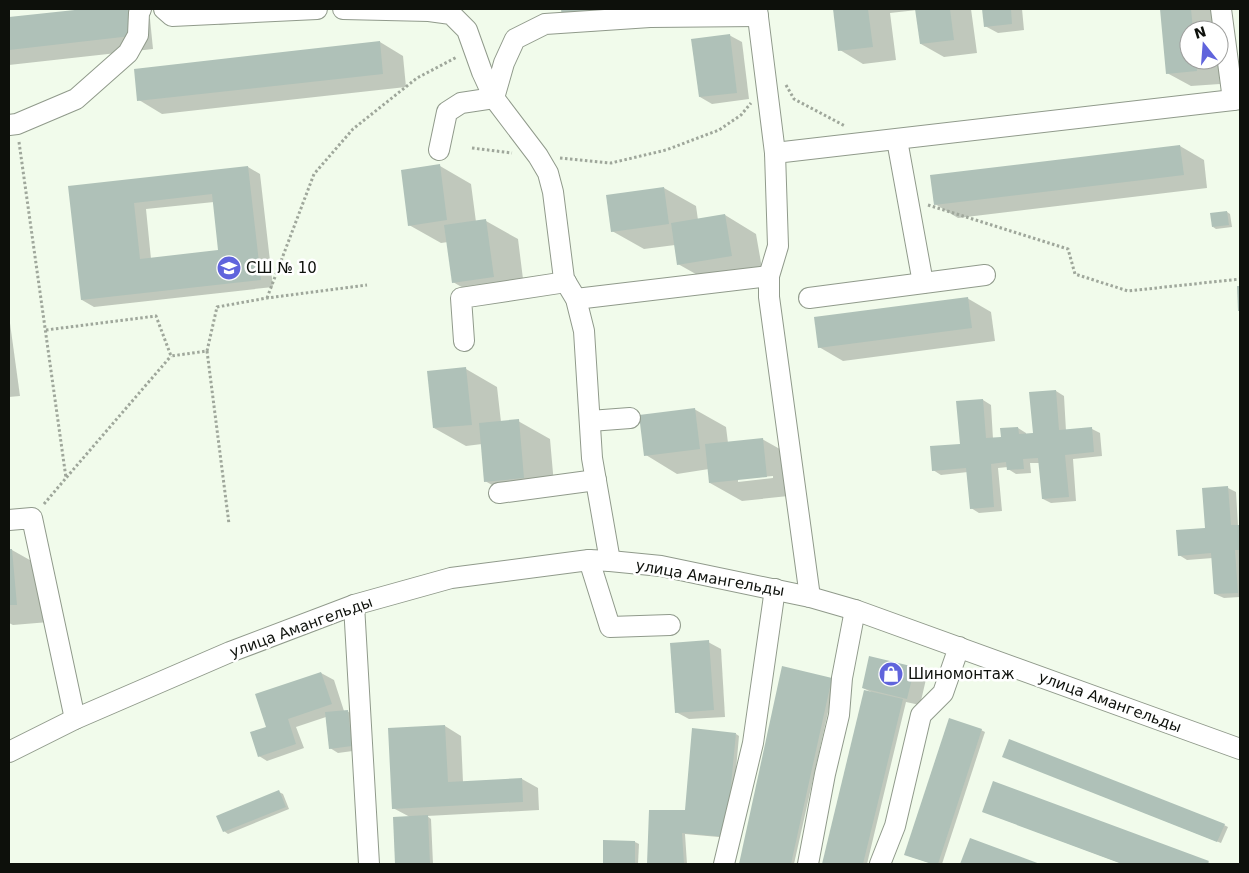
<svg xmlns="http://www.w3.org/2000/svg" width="1249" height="873" viewBox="0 0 1249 873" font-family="'DejaVu Sans',sans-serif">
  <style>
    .shadow { fill: #0003; fill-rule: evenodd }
    .building { fill: #afc1b8; fill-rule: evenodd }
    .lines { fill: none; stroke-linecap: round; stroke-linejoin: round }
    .minor-casing { stroke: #909a8b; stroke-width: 22 }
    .path { stroke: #9fa79b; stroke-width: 3; stroke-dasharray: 2.5 2.5; stroke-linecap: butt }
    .minor { stroke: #fff; stroke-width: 20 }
    .labels { text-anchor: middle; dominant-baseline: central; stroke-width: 5; stroke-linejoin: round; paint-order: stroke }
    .poi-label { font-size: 15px; fill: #0d100b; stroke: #fff; text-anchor: start }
    .street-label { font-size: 15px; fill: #0d100b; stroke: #fff }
  </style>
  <rect width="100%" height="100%" fill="#f1fbeb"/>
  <g class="shadow">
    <path d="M95 9H133L150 19 153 49 9 65V18Z"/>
    <path d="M562 9H648L650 26 587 32 563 19Z"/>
    <path d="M835 9H971L977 53 944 57 921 44 917 10 890 13 896 60 863 64 840 50Z"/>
    <path d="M984 9H1022L1024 30 998 33 985 26Z"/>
    <path d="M1161 9H1213L1215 30H1189V60H1218L1220 84 1191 86 1167 73Z"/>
    <path d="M197 12 251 22 220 25Z"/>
    <path d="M729 35 742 42 749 99 712 104 700 97Z"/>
    <path d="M380 42 403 56 406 87 162 114 139 100Z"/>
    <path d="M1180 146 1204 160 1207 188 958 218 935 204 932 176Z"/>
    <path d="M440 166 471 184 476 222 486 221 518 239 525 295 484 300 453 282 448 242 441 243 409 225Z"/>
    <path d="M248 167 260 174 273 287 94 307 82 300 70 187ZM214 202 220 252 151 259 146 209Z"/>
    <path d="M664 188 696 206 698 220 725 215 756 234 763 274 710 282 678 264 675 245 644 249 612 231Z"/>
    <path d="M1227 212 1230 214 1232 227 1216 229 1213 227Z"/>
    <path d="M967 298 991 312 995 341 843 361 819 347Z"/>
    <path d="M9 316 20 396 9 397Z"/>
    <path d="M466 369 497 387 501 422 518 421 550 439 555 496 517 499 485 481 482 444 466 446 434 428Z"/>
    <path d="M1056 391 1064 396 1066 431 1092 429 1100 433 1102 456 1073 459 1076 501 1051 503 1043 499 1040 463H1030L1031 473 1016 474 1008 469V467L998 468 1002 511 979 513 971 508 968 472 941 475 933 470 961 445 983 400 991 405 993 439 1002 438 1018 428 1026 433V435L1034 434Z"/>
    <path d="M694 409 726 427 728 443 762 439 794 457 798 495 742 501 710 483 709 469 677 474 646 455ZM773 476V478L738 482V479Z"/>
    <path d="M1228 488 1236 492 1238 526H1240V597L1224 598 1215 594 1213 558 1187 560 1179 555 1206 530 1204 489Z"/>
    <path d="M9 550H12L44 568 49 622 13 625 9 623Z"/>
    <path d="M708 642 721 649 725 717 689 719 676 712Z"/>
    <path d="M783 668 835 681 794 864H741Z"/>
    <path d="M914 668 927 675 920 705 906 702 867 864H823L865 692H871L863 688Z"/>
    <path d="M9 671 10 689H9Z"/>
    <path d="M321 673 334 680 344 711H347L355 716 360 750 338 753 330 748 326 717 296 727 304 748 267 761 259 756 269 727Z"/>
    <path d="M445 726 461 736 463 782 522 779 538 788 539 810 427 816 431 819 433 864H396L394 818 410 817 393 808Z"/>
    <path d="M981 730 985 732 942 864H933L909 856Z"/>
    <path d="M736 734 739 736 730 838 685 834 687 864H649L651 811H686Z"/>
    <path d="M1007 758 1224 825 1228 827 1221 843Z"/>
    <path d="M279 792 283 794 289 809 228 834 224 831Z"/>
    <path d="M987 813 1208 862 1211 864H1123Z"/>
    <path d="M971 840 1037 864H961Z"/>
    <path d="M604 841 635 842 639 844 638 864H604Z"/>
  </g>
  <g class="building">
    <path d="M84 9H128L131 36 9 50V17Z"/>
    <path d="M561 9H626L562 19Z"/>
    <path d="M833 9H868L873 47 838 51Z"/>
    <path d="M915 9H950L954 40 920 44Z"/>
    <path d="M982 9H1011L1012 24 984 27Z"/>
    <path d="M1160 9H1191L1193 30H1189V60H1196L1197 71 1166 74Z"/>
    <path d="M730 34 737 93 699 97 691 39Z"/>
    <path d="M380 41 383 74 137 101 134 69Z"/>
    <path d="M1180 145 1184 175 934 205 930 175Z"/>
    <path d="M440 164 447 220 408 226 401 170Z"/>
    <path d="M248 166 261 280 81 300 68 186ZM212 194 218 250 140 259 134 203Z"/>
    <path d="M664 187 669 224 611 232 606 195Z"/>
    <path d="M1227 211 1229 225 1212 227 1210 213Z"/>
    <path d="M725 214 732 256 677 265 671 223Z"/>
    <path d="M486 219 494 277 452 283 444 225Z"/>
    <path d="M1237 286H1240V311H1238Z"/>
    <path d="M968 297 972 328 818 348 814 317Z"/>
    <path d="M466 367 472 425 433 428 427 371Z"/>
    <path d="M1056 390 1059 430 1092 427 1094 452 1065 455 1069 497 1042 499 1038 458 1023 459 1024 469 1007 470 1006 462 991 464 994 507 970 509 966 468 932 471 930 446 960 444 956 401 983 399 986 438 1001 437 1000 428 1018 427 1019 434 1033 433 1029 392Z"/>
    <path d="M695 408 700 449 644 456 639 415Z"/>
    <path d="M519 419 524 478 484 482 479 423Z"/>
    <path d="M763 438 767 477 709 483 705 444Z"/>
    <path d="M1228 486 1231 525H1240V550H1235L1238 593 1214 594 1211 553 1178 556 1176 530 1205 528 1202 488Z"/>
    <path d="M9 549H12L17 605H9Z"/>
    <path d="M709 640 714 710 675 713 670 643Z"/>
    <path d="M869 656 915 667 907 699 862 688Z"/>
    <path d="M782 666 832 678 791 864H739Z"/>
    <path d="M321 672 332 704 288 719 296 744 258 757 250 732 266 727 255 694Z"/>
    <path d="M864 690 903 699 863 864H822Z"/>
    <path d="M348 710 352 746 329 749 325 712Z"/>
    <path d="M949 718 982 729 938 864H932L904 855Z"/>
    <path d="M445 725 448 782 522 778 523 802 392 809 388 728Z"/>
    <path d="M692 728 736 733 726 837 682 833 684 864H647L649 810H685Z"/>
    <path d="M1009 739 1225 824 1217 842 1002 757Z"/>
    <path d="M993 781 1209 861 1207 864H1122L982 812Z"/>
    <path d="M279 790 286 807 223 832 216 816Z"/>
    <path d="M428 815 430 864H395L393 817Z"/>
    <path d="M970 838 1040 864H960Z"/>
    <path d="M603 840 635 841V864H603Z"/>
  </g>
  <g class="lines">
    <defs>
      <g id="minor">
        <path d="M164 9 172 16 317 9"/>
        <path d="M343 9 429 11 451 14 467 30 482 72 494 98 538 156 548 173 553 192 564 279 576 299 584 331 592 458 610 561"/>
        <path d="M757 9 775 153"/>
        <path d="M1221 9 1233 100 1240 99"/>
        <path d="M9 125 17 124 76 99 128 53 138 35 139 13 141 9"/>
        <path d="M897 140 923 283"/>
        <path d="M439 150 447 112 461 103 494 98 504 63 515 39 545 24 650 17 758 16"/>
        <path d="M809 298 985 275"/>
        <path d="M576 299 769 276"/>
        <path d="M464 341 461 298 566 282"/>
        <path d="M590 421 630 418"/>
        <path d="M499 493 596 480"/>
        <path d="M9 520 32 518 75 719"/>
        <path d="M589 560 610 627 670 625"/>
        <path d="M810 597 769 297V276L778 246 775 153 1233 100"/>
        <path d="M354 605 369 864"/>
        <path d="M9 752 75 719 230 652 354 605 451 578 589 560 610 561 661 566 810 597 855 610 1240 749"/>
        <path d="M724 864 753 743 775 589"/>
        <path d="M808 864 825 774 839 715 842 678 855 610"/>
        <path d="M880 864 895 826 921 715 943 693 959 647"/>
      </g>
    </defs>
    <use href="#minor" class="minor-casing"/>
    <g class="path">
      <path d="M786 85 794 99 845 126"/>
      <path d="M19 142 66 478 171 356"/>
      <path d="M472 148 512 153"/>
      <path d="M560 158 611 163 666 150 719 130 741 115 751 103"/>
      <path d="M928 205 1068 249 1075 274 1128 291 1240 279"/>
      <path d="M267 298 314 174 353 129 417 78 457 57"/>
      <path d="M46 330 156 316 171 356 207 351 217 307 267 298 367 285"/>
      <path d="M207 351 229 524"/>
      <path d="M44 504 66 478"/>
    </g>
    <use href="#minor" class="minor"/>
  </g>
  <defs>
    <symbol id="school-disc" viewBox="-11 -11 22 22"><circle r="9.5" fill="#6064dc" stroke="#fff"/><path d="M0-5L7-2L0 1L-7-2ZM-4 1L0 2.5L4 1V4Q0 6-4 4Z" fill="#fff"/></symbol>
    <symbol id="shop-disc" viewBox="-11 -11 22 22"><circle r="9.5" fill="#6064dc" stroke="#fff"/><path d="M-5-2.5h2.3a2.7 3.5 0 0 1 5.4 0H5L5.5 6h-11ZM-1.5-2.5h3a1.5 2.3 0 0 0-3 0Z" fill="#fff"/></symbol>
  </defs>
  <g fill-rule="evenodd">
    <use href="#school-disc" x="215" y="254" width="28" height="28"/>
    <use href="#shop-disc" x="877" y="660" width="28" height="28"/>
  </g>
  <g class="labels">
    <g class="poi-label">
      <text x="246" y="268">СШ № 10</text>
      <text x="908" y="674">Шиномонтаж</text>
    </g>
    <g class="street-label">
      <text transform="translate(710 578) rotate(10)">улица Амангельды</text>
      <text transform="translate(301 627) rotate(-20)">улица Амангельды</text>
      <text transform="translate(1110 702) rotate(20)">улица Амангельды</text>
    </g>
  </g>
  <rect width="1249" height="873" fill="none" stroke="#0d100b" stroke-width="20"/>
  <g transform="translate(1204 45) rotate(343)"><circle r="24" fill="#ffffff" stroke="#9e9f9d"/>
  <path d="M0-4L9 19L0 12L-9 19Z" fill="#6064dc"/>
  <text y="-8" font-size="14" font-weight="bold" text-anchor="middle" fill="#0d100b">N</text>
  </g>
</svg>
